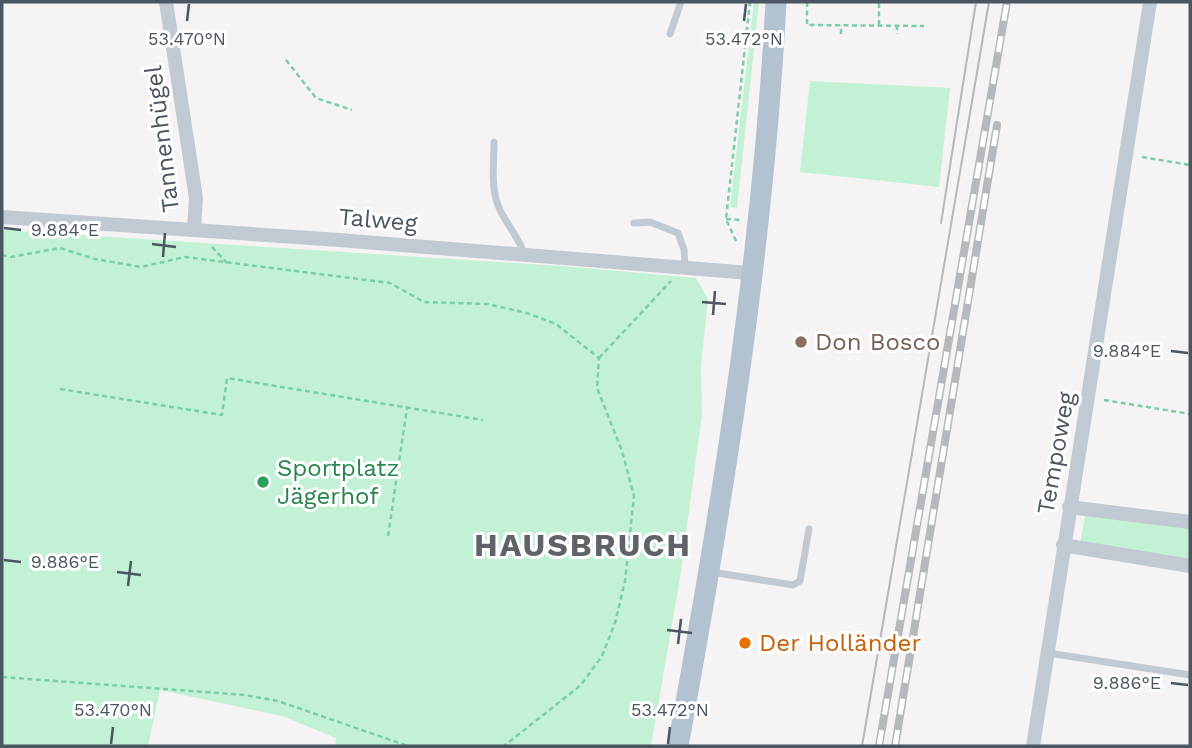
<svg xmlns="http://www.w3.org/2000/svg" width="1192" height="748" viewBox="0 0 1192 748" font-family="'Work Sans',sans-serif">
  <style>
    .green { fill: #c3f1d5 }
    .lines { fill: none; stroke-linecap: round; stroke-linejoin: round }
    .path { stroke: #7ad0a6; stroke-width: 2.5; stroke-dasharray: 5 3.5; stroke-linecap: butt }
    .lane { stroke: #c1cad2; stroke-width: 7 }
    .street { stroke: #c1cad2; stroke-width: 14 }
    .primary { stroke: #b3c2d1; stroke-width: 21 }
    .tram { stroke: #b5b8bd; stroke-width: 2 }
    .rail-casing { stroke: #b5b8bd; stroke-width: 8 }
    .rail { stroke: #fff; stroke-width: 5; stroke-dasharray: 16; stroke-linecap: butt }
    .ticks { fill: none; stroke: #4a5661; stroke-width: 2.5 }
    .education-dot { fill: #8d6e63; stroke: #fff; stroke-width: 2.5 }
    .leisure-dot { fill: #2e9e5b; stroke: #fff; stroke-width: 2.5 }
    .food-dot { fill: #e8710a; stroke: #fff; stroke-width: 2.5 }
    .labels { text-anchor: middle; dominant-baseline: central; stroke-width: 6; stroke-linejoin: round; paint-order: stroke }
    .street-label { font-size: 24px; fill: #4a5661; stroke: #fff }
    .education-label { font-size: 24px; fill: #785e54; stroke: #fff; text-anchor: start }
    .leisure-label { font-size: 24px; fill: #27864d; stroke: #fff; text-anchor: start }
    .food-label { font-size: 24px; fill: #c56008; stroke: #fff; text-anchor: start }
    .district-label { font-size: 32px; font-weight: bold; letter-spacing: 2px; fill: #5f6368; stroke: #fff }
    .ticks-label { font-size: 18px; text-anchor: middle; fill: #4a5661; stroke: #fff; stroke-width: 6; stroke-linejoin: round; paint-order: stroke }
  </style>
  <rect width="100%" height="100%" fill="#f5f3f3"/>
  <g class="green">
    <path d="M754 2H759L737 208 730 207Z"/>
    <path d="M810 81 950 88 939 187 800 172Z"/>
    <path d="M2 230 562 266 696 278 708 299 701 366 702 414 680 578 651 746H335L336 738 282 716 160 690 148 746H2Z"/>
    <path d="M1086 512 1190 528V561L1080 543Z"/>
  </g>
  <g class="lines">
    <g class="path">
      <path d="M807 2V25L924 26"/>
      <path d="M879 25V2"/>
      <path d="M897 25V34"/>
      <path d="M841 34V25"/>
      <path d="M286 60 316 98 352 110"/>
      <path d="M1142 157 1190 165"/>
      <path d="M726 219 740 220"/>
      <path d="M736 241 726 219 750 2"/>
      <path d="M212 247 229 265"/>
      <path d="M2 255 11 257 60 248 95 259 141 267 185 257 390 283 424 302 487 304 527 313 556 324 599 358 597 388 622 451 634 496 625 581 615 623 602 656 581 685 504 746"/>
      <path d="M599 358 671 281"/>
      <path d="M60 389 222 415 227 378 483 420"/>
      <path d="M1104 400 1190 414"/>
      <path d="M388 536 407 408"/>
      <path d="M2 677 245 695 278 701 408 746"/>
    </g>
    <g class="lane">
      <path d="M670 34 681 2"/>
      <path d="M494 142C494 163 490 190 500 210 508 226 518 237 525 255"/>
      <path d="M634 223 650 222 678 233 684 250 685 266"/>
      <path d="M712 572 793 585 800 581 809 529"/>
      <path d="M1048 653 1190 675"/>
    </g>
    <g class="street">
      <path d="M166 2 196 198 194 230"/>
      <path d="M2 217 339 240 750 273"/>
      <path d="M1069 507 1190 522"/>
      <path d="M1063 545 1190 566"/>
      <path d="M1033 746 1150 2"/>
    </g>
    <path class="primary" d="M678 746C723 501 763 251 776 2"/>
    <g class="tram">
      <path d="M941 223 976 2"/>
      <path d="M862 746 989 2"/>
    </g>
    <defs>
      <g id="rail">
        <path d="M879 746 1007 2"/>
        <path d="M895 746 997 125"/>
      </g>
    </defs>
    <use href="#rail" class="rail-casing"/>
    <use href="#rail" class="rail"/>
  </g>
  <path class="ticks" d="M187 21 189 4M744 21 746 4M4 228 21 230M152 244 176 247M163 257 165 233M702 302 726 304M713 315 715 291M1171 351 1188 353M4 560 21 562M117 572 141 575M128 586 131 561M667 630 692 633M678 644 681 619M1171 683 1188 685M111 744 113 727M668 744 670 727"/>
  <circle class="education-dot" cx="801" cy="342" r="7"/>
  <circle class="leisure-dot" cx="263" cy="482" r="7"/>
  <circle class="food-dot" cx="745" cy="643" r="7"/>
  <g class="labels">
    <g class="street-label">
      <text transform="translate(162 139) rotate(-97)">Tannenhügel</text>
      <text transform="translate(378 220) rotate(5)">Talweg</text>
      <text transform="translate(1056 453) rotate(-80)">Tempoweg</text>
    </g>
    <g class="education-label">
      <text x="815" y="342">Don Bosco</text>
    </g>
    <g class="leisure-label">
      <text x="277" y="468">Sportplatz<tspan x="277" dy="28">Jägerhof</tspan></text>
    </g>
    <g class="food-label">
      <text x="759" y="643">Der Holländer</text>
    </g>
    <g class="district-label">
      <text x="583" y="545">HAUSBRUCH</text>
    </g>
  </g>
  <g class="ticks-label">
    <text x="187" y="45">53.470°N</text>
    <text x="744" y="45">53.472°N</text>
    <text x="65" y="236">9.884°E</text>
    <text x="1127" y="357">9.884°E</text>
    <text x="65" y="568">9.886°E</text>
    <text x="1127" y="689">9.886°E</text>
    <text x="113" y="716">53.470°N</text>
    <text x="670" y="716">53.472°N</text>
  </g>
  <rect width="1192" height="748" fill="none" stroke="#4a5661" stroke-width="7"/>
</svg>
